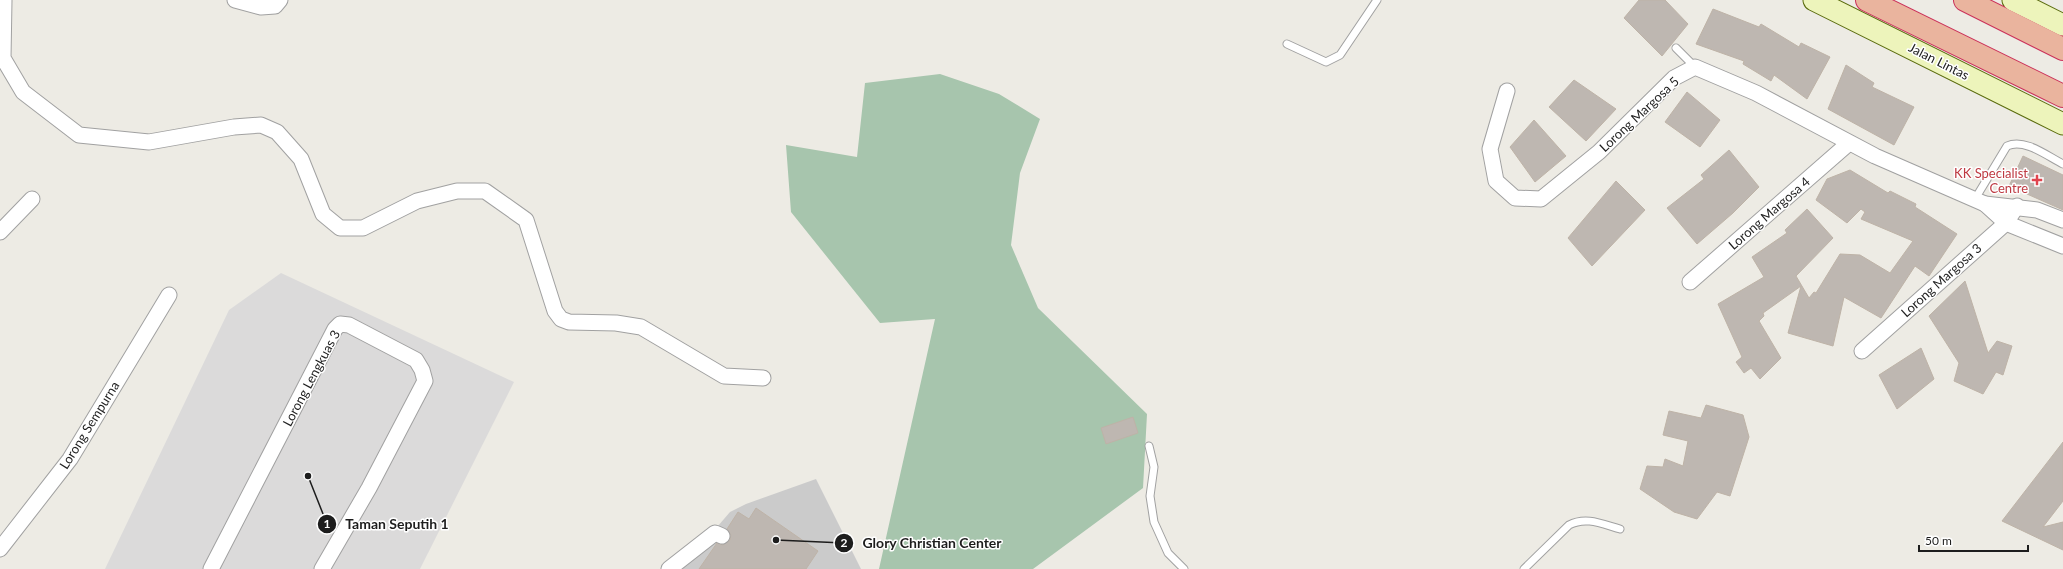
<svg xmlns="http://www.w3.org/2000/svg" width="2063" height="569" viewBox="0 0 2063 569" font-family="Lato,sans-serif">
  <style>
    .residential { fill: #dbdada }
    .religious { fill: #cbcbcb }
    .cemetery { fill: #a7c5ad }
    .building { fill: #beb7b1; stroke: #beb3a7 }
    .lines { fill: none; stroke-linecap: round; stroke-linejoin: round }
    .service-casing { stroke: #a1a1a1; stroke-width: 9 }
    .minor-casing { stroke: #a1a1a1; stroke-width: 17 }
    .secondary-casing { stroke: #5a6b0d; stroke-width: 23 }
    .trunk-casing { stroke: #cb315a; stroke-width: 24 }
    .service { stroke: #fff; stroke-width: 7 }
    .minor { stroke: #fff; stroke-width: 15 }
    .secondary { stroke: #edf4bb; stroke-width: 21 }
    .trunk { stroke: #eab49e; stroke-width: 22 }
    .health-dot { fill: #e0444e; stroke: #fff; stroke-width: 1.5 }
    .labels { text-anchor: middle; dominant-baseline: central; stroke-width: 3; stroke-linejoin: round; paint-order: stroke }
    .street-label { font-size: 13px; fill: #1d1d1d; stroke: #fff }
    .health-label { font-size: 13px; fill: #be3a42; stroke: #fff; text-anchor: end }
    .leader { fill: none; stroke: #1d1d1d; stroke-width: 1.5 }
    .callout-dot { fill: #1d1d1d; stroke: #fff; stroke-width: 1.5 }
    .mark-label { font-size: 12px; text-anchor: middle; font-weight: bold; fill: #fff }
    .callout-label { font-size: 14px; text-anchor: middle; font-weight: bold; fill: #1d1d1d; stroke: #fff; stroke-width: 3; stroke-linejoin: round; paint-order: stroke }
  </style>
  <rect width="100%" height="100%" fill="#edebe4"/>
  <path class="residential" d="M281 273 514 382 420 569H105L229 310Z"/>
  <path class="religious" d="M816 479 861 569H681L730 512 746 504Z"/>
  <path class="cemetery" d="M940 74 999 94 1040 119 1020 173 1011 245 1038 308 1147 414 1143 488 1033 569H879L935 319 880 323 791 212 786 145 857 157 865 83Z"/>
  <g class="building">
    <path d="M1639 0H1665L1688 24 1662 56 1624 18Z"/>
    <path d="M1713 9 1759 27 1761 24 1799 47 1801 43 1830 57 1807 99 1774 75 1771 81 1743 64 1744 61 1696 44Z"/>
    <path d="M1846 65 1874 83 1872 87 1914 107 1894 145 1828 109Z"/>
    <path d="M1574 80 1616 109 1586 141 1549 107Z"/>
    <path d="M1687 92 1720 120 1700 147 1665 122Z"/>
    <path d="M1534 120 1566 156 1535 182 1510 147Z"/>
    <path d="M1729 150 1759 187 1733 213 1697 244 1667 208 1704 179 1701 175Z"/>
    <path d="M2023 156 2063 175V210L2009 186Z"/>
    <path d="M1850 170 1888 193 1890 191 1916 204 1915 207 1957 234 1929 276 1915 266 1881 318 1844 297 1833 346 1788 333 1801 286 1763 313 1764 316 1759 321 1781 358 1760 379 1751 368 1744 373 1736 362 1742 357 1718 304 1764 277 1752 257 1787 233 1785 230 1807 209 1833 238 1796 276 1809 298 1814 292 1816 293 1840 254 1860 255 1890 273 1913 241 1861 219 1865 212 1861 209 1847 223 1816 200 1827 179Z"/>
    <path d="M1616 181 1645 210 1592 266 1568 238Z"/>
    <path d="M1965 281 1988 353 1997 341 2012 346 2003 375 1996 372 1983 394 1954 381 1959 363 1929 316Z"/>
    <path d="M1921 348 1934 379 1897 409 1879 375Z"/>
    <path d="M1706 405 1743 415 1749 437 1730 496 1717 492 1697 519 1674 512 1640 489 1647 466 1663 467 1665 459 1683 466 1688 441 1663 435 1669 411 1701 418Z"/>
    <path d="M1133 417 1138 433 1106 444 1101 428Z"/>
    <path d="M2063 442V501L2043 527 2063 522V550L2002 521Z"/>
    <path d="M756 508 818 551 806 569H699L717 543 723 545 730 540 731 535 727 529 738 512 749 519Z"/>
  </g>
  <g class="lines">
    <defs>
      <g id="service">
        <path d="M1287 44 1326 62 1340 55 1377 0"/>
        <path d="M1676 48 1695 67"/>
        <path d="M1975 199 2007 146C2025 138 2047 156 2063 164"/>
        <path d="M1149 446 1154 467 1150 496 1154 522 1168 553 1184 569"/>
        <path d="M1524 569 1569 525C1586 516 1602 524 1620 529"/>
      </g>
      <g id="minor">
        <path d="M4 0 3 58 23 92 79 135 149 142 234 127 261 125 277 132 301 159 323 214 340 228H363L417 201 457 191H485L526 220 555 311 561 319 569 322 616 323 641 327 724 376 763 378"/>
        <path d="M235 0 261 7 275 6 280 0"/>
        <path d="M1507 91 1490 149 1496 181 1515 198 1541 199 1599 152 1674 78 1695 67 1756 93 1875 156 1985 204 2006 223 2063 246"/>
        <path d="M1985 204 2037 210 2063 220"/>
        <path d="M0 232 32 199"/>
        <path d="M1690 282 1849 143"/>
        <path d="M1862 351 2006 223 2017 206"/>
        <path d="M0 549 70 459 169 295"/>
        <path d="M211 569 335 329 340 324 349 325 416 360 422 370 425 381 369 488 322 569"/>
        <path d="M669 569 715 533 722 536"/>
      </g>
      <g id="secondary">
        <path d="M1814 0 2063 124"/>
        <path d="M2013 0 2063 25"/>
      </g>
      <g id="trunk">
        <path d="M1867 0 2063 96"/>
        <path d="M1965 0 2063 49"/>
      </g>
    </defs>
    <use href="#service" class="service-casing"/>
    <use href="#minor" class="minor-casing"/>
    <use href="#secondary" class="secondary-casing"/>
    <use href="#trunk" class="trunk-casing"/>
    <use href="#service" class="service"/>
    <use href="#minor" class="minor"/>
    <use href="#secondary" class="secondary"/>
    <use href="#trunk" class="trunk"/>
  </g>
  <path class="health-dot" d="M2035 174h4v4h4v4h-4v4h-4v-4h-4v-4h4z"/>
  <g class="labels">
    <g class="street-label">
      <text transform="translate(1939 61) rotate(27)">Jalan Lintas</text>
      <text transform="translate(1639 114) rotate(-43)">Lorong Margosa 5</text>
      <text transform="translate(1769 213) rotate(-41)">Lorong Margosa 4</text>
      <text transform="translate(1941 280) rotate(-42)">Lorong Margosa 3</text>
      <text transform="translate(311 378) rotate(-62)">Lorong Lengkuas 3</text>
      <text transform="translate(89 425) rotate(-58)">Lorong Sempurna</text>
    </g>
    <g class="health-label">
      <text x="2028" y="173">KK Specialist<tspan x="2028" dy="15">Centre</tspan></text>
    </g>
  </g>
  <path class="leader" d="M308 476L327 524M776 540L844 543"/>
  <g class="callout-dot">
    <circle cx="308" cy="476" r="4"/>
    <circle cx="776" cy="540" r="4"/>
    <circle cx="327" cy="524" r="10"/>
    <circle cx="844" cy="543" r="10"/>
  </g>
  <g class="mark-label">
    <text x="327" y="528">1</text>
    <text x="844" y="547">2</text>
  </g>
  <g class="callout-label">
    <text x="397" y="529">Taman Seputih 1</text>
    <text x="932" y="548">Glory Christian Center</text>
  </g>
  <path d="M1919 545v6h109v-6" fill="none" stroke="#1d1d1d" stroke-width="2"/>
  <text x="1925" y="545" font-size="12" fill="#1d1d1d" stroke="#ffffff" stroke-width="3" paint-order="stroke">50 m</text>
</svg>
